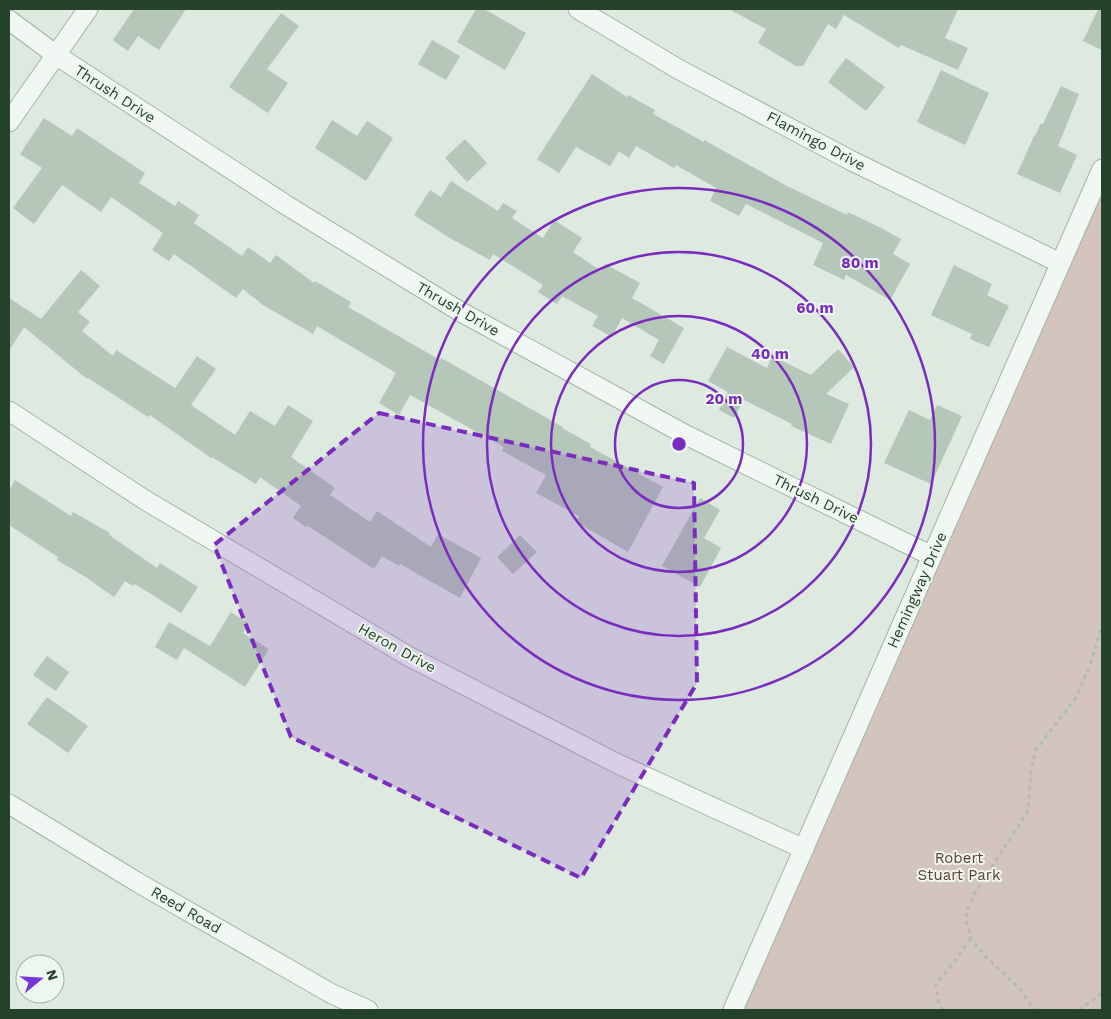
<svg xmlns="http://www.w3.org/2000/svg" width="1111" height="1019" viewBox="0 0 1111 1019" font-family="'Work Sans',sans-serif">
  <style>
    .green { fill: #d4c4be }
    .building { fill: #b5c7b8 }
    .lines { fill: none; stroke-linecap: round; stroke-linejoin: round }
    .street-casing { stroke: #a3b4a6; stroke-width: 21 }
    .path { stroke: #b0bdb2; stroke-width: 3; stroke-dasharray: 4 4; stroke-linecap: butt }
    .street { stroke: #f1f7f2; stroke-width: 19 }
    .marked { fill: #7b2cbf; fill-opacity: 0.2; stroke: #7b2cbf; stroke-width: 4; stroke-dasharray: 10 6; stroke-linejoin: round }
    .ring { fill: none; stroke: #7b2cbf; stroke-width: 2.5 }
    .labels { text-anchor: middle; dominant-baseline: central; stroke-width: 4; stroke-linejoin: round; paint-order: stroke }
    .street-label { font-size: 15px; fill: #25422a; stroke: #eef7ef }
    .park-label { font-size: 15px; fill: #604131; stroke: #eef7ef }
    .centre { fill: #7b2cbf; stroke: #eef7ef; stroke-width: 2.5 }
    .ring-label { font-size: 15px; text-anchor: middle; font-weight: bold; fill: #7b2cbf; stroke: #eef7ef; stroke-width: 4; stroke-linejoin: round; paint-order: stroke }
  </style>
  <rect width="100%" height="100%" fill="#dee9e0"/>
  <path class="green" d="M1102 180V1010H739Z"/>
  <g class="building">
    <path d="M134 9H186L159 50 138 36 128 51 113 40Z"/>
    <path d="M476 9H484L526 33 505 70 457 42Z"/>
    <path d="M729 9H958L945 38 968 48 958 70 901 45 899 48 844 15 836 29 828 24 803 66H796L758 43 766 29Z"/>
    <path d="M1098 9H1102V50L1083 41Z"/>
    <path d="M281 13 299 26 267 69 288 83 268 113 229 87 255 49Z"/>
    <path d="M432 40 460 56 446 80 418 64Z"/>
    <path d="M846 58 885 87 866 111 828 82Z"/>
    <path d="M941 70 989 93 965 145 917 122Z"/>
    <path d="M592 74 627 97 628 95 655 110 653 114 704 142V140L787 186 847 215 848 212 881 228 901 239 893 254 910 264 890 300 846 275 844 280 813 265 823 243 746 204 739 216 710 201 716 188 676 165 674 168 636 146 629 158 619 151 610 166 576 147 559 173 537 159Z"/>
    <path d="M1061 86 1079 94 1058 146 1077 155 1060 193 1017 174 1034 136H1035L1041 123 1043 124Z"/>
    <path d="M44 118 72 136 77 128 145 173 139 183 175 206 178 201 199 215 194 223 242 256 248 247 270 263 276 255 314 283 315 281 351 302 348 307 440 360 441 358 563 427 562 428 591 444 590 447 663 487 628 552 576 522 579 516 536 493 546 475 502 451 504 447 410 395 399 415 379 403 396 373 317 326 313 334 263 305 243 289 236 298 174 254 169 261 152 250 163 233 111 197 101 212 62 185 34 224 13 208 42 168 20 154Z"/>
    <path d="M332 120 357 136 367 121 393 138 366 181 315 148Z"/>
    <path d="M465 139 487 163 467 182 445 158Z"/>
    <path d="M451 181 498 211 503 203 517 211 512 218 543 238 554 220 582 238 573 252 601 271 605 264 640 283 632 298 684 328 664 364 650 356 659 340 622 318 612 337 592 326 598 316 562 296 557 304 538 292 543 285 493 254 490 260 448 237 414 215 430 190 441 197Z"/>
    <path d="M954 265 992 284 987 295 1009 306 989 347 970 339 972 334 931 315Z"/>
    <path d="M81 270 100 286 78 312 90 322 82 331 113 356 116 350 175 388 197 356 216 369 191 405 235 435 250 411 275 426 288 405 313 421 291 457 335 488 330 495 370 522 377 511 431 547 438 534 481 558 460 598 400 564 399 566 382 556 374 569 308 526 306 527 293 518 301 506 260 477 256 484 212 457 211 458 150 415 148 417 88 378 87 379 24 327 9 351V298L41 319Z"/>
    <path d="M727 347 767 368 772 356 811 375 838 349 854 367 826 394 849 404 831 444 791 426 792 424 744 400 734 418 719 410 728 392 708 381Z"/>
    <path d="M937 405 962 416 931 484 884 463 909 410 930 420Z"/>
    <path d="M15 480 71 516 73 512 110 533 109 535 157 568 160 563 198 587 181 613 135 584 133 586 125 581 114 597 84 576 57 560 58 557 9 525V490Z"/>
    <path d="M700 498 720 510 704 538 721 548 700 587 662 566Z"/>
    <path d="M520 535 537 552 513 574 497 557Z"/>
    <path d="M231 612 249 624 243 633 269 649 245 687 184 648 177 660 155 647 169 622 210 646Z"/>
    <path d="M47 656 69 672 56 691 33 675Z"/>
    <path d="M47 697 88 726 68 753 27 724Z"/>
  </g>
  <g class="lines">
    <defs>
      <g id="street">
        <path d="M578 9 678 69 850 160 1060 263"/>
        <path d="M9 20 56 55 286 205 461 312 686 435 932 556"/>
        <path d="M9 122 88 9"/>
        <path d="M9 411 145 500 408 656 618 764 804 849"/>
        <path d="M9 804 137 882 332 994 368 1010"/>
        <path d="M733 1010 932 556 1102 169"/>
      </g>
    </defs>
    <use href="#street" class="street-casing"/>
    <g class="path">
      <path d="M943 1010C937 1003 937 993 936 984L955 961 971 938"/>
      <path d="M1037 1010 1033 1008 1020 989 985 956 971 938 966 920 967 910 975 893 1028 811 1031 772 1035 751 1075 699 1091 663 1102 624"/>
      <path d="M1079 1010 1102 993"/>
    </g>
    <use href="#street" class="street"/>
  </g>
  <path class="marked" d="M379 413 694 483 697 683 581 878 291 737 214 545Z"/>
  <g class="ring">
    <circle cx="679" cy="444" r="64"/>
    <circle cx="679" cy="444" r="128"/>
    <circle cx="679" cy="444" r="192"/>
    <circle cx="679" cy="444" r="256"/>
  </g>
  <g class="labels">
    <g class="street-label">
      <text transform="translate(115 94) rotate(33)">Thrush Drive</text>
      <text transform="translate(816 141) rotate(28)">Flamingo Drive</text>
      <text transform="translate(458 309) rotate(30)">Thrush Drive</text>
      <text transform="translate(816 499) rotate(26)">Thrush Drive</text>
      <text transform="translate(917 590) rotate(-66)">Hemingway Drive</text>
      <text transform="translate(397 648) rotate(29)">Heron Drive</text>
      <text transform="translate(186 910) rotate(30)">Reed Road</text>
    </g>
    <g class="park-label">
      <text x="959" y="858">Robert<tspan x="959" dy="17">Stuart Park</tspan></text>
    </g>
  </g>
  <circle cx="679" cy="444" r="8" class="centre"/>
  <g class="ring-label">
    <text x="860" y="268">80 m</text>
    <text x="815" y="313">60 m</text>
    <text x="770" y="359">40 m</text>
    <text x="724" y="404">20 m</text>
  </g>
  <rect width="1111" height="1019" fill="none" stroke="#25422a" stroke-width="20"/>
  <g transform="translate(40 979) rotate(72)"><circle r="24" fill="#eef7ef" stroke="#9eafa0"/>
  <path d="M0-4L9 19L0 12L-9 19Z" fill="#7535dd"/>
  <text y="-8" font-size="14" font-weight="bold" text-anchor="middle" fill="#25422a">N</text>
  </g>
</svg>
